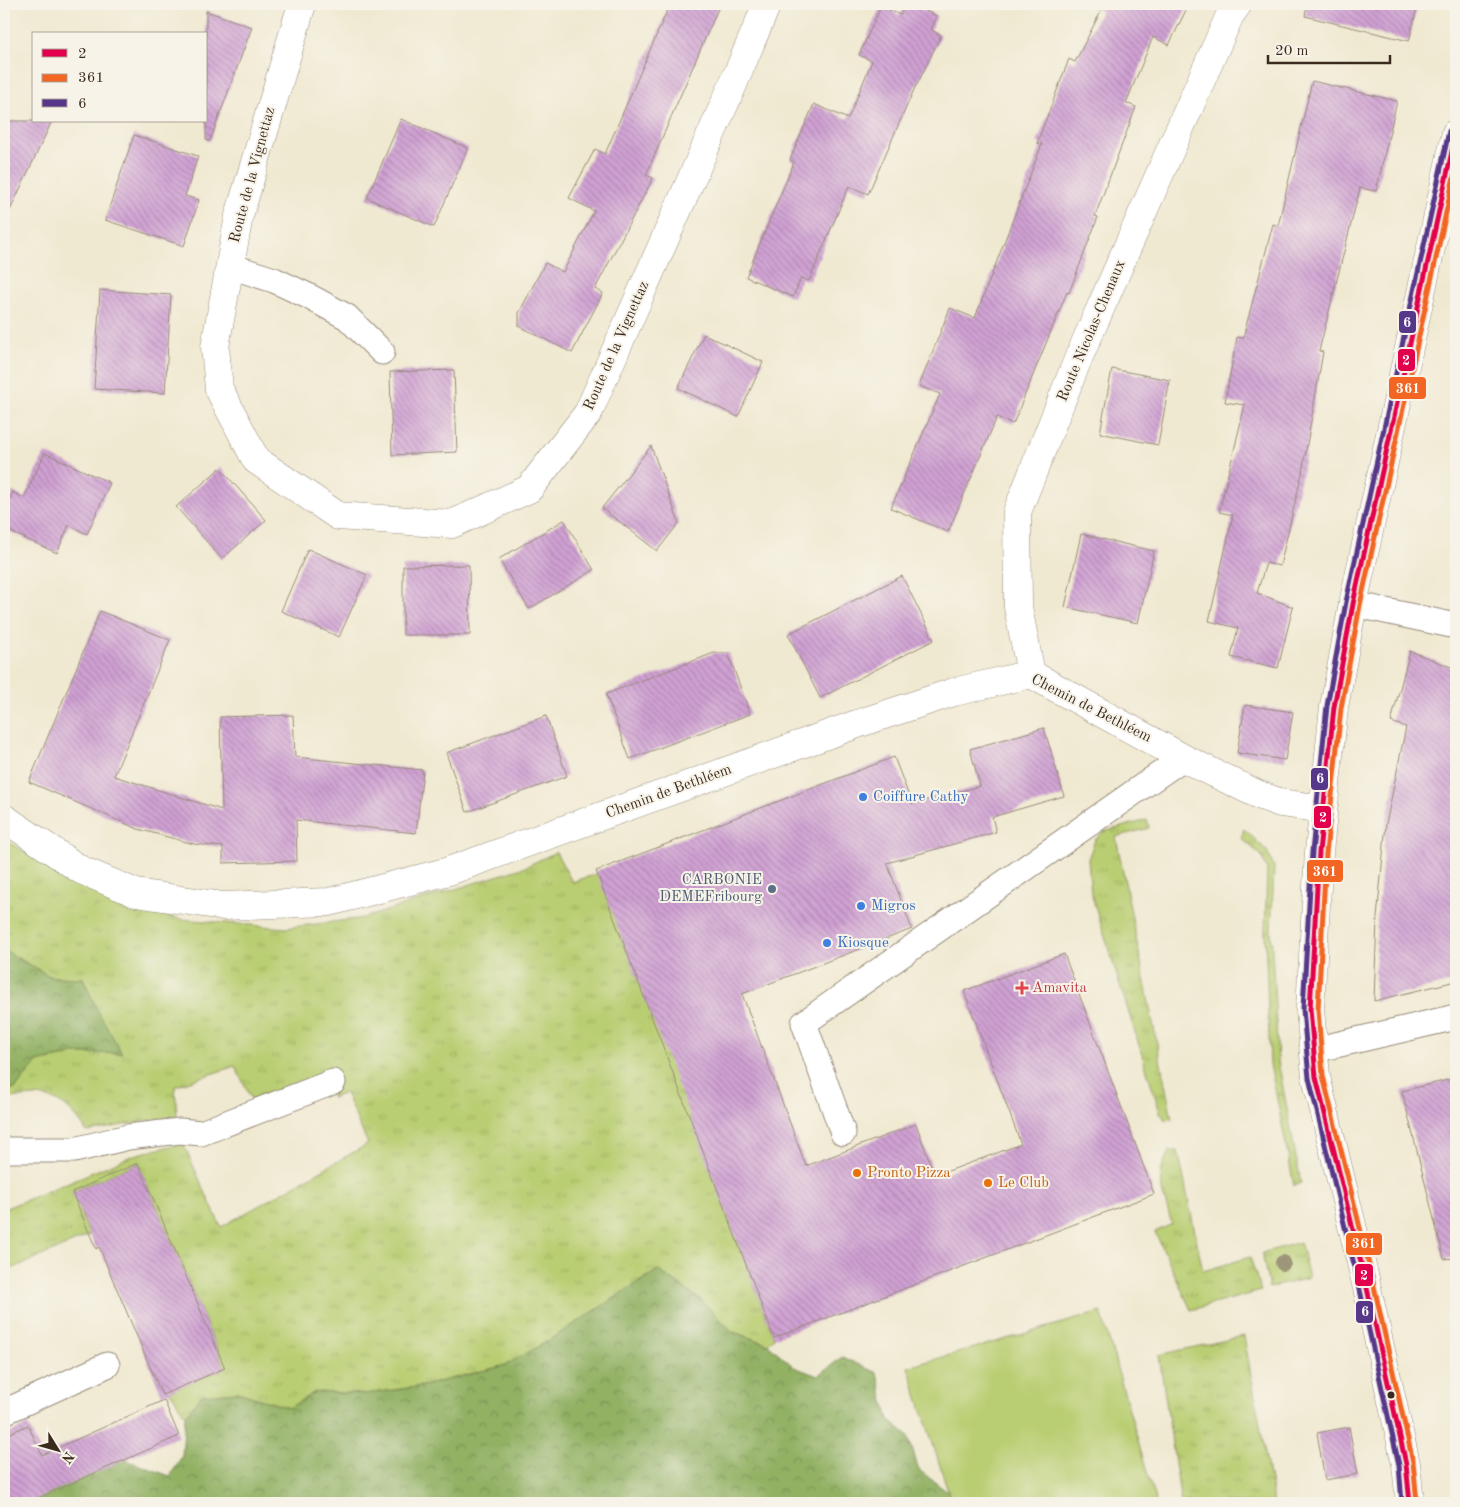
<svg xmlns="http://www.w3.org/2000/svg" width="1460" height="1507" viewBox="0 0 1460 1507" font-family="'Old Standard TT',serif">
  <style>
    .grass { fill: url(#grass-tufts); stroke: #7a7c48 }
    .forest { fill: url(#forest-crowns); stroke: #666e41 }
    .pitch { fill: #b9ce72; stroke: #7a7c48 }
    .building { fill: url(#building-back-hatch) }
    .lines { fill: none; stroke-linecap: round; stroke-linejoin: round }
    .lane-casing { stroke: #968a78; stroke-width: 27 }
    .street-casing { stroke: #968a78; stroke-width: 29 }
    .secondary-casing { stroke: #968a78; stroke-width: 29 }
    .lane { stroke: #fff; stroke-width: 25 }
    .street { stroke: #fff; stroke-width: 28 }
    .secondary { stroke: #fff; stroke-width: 28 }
    .bus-1-casing { stroke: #f7f3e8; stroke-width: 9 }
    .bus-2-casing { stroke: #f7f3e8; stroke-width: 9 }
    .bus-3-casing { stroke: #f7f3e8; stroke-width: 9 }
    .bus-1 { stroke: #e2004c; stroke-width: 5 }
    .bus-2 { stroke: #f26522; stroke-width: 5 }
    .bus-3 { stroke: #57378a; stroke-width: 5 }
    .tree { fill: #9e967a }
    .shop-dot { fill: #3f7fe0; stroke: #f7f3e8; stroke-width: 2 }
    .service-dot { fill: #5c6f8a; stroke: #f7f3e8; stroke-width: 2 }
    .health-dot { fill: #e0444e; stroke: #f7f3e8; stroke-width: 2 }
    .food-dot { fill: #e8710a; stroke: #f7f3e8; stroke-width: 2 }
    .bus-dot { fill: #3b2a1e; stroke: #f7f3e8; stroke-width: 2 }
    .labels { text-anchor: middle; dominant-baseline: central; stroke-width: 4; stroke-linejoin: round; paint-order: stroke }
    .street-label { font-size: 15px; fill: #3b2a1e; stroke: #f7f3e8 }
    .shop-label { font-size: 15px; fill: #366cbe; stroke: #f7f3e8; text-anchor: start }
    .service-label { font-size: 15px; fill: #4e5e75; stroke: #f7f3e8; text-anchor: end }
    .health-label { font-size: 15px; fill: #be3a42; stroke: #f7f3e8; text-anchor: start }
    .food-label { font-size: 15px; fill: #c56008; stroke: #f7f3e8; text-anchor: start }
    .line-badge { stroke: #f7f3e8; stroke-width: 2 }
    .badge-label { font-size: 14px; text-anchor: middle; font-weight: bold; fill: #fff }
  </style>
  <defs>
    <pattern id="grass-tufts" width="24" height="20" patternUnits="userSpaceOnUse" patternTransform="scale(1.25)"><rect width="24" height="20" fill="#b9ce72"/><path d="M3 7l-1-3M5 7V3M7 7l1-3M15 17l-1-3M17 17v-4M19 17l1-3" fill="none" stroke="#a0b162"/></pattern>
    <pattern id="forest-crowns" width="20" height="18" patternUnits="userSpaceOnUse" patternTransform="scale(1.25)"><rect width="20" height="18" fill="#92b164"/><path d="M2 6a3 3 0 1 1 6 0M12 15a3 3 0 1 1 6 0" fill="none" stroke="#789052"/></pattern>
    <pattern id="building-back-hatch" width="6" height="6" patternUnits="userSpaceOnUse" patternTransform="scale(1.25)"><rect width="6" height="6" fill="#d0a1d4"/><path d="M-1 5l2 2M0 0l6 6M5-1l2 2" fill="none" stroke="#aa83ab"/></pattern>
  </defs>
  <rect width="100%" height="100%" fill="#f7f3e8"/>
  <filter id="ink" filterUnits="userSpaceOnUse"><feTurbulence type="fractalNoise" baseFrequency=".02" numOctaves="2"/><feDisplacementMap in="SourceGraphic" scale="10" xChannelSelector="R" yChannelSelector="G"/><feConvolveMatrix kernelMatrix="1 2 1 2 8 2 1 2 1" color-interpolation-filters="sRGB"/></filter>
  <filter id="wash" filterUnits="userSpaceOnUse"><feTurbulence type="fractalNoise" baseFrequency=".0096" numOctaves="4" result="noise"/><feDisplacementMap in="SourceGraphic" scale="20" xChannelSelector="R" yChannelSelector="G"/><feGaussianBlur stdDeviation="1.12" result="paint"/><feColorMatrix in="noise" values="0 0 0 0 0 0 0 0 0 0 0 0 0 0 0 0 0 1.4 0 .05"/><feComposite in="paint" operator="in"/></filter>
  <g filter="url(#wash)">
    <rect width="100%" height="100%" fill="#f0e9d1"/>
    <g class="grass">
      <path d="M1147 820 1149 828 1116 837 1172 1119 1165 1120 1160 1112 1091 893 1088 859 1095 840 1103 832Z"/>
      <path d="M1244 829 1267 851 1274 867 1271 931 1278 1061 1301 1183 1294 1186 1270 1064 1265 933 1267 869 1261 855 1241 838Z"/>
      <path d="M4 839 70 880 119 903 180 919 285 928 364 918 525 867 556 852 572 882 600 873 774 1338 768 1344 733 1332 702 1301 658 1270 548 1341 506 1365 423 1386 365 1394 315 1392 289 1408 237 1392 202 1395 185 1415 170 1391 225 1368 138 1163 72 1192 90 1235 4 1272V1209L134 1155 183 1143 221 1227 368 1144 345 1093 332 1098 324 1078 253 1102 235 1066 175 1086 177 1116 123 1125 87 1132C70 1106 56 1093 23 1097 16 1097 10 1098 4 1100V1089H15L37 1062 75 1054 121 1053 97 1010 83 978 51 977 4 950Z"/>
      <path d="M1169 1151H1178L1203 1271 1250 1257 1261 1291 1191 1310 1155 1232 1172 1224 1162 1191 1161 1170Z"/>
      <path d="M1300 1242 1309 1278 1269 1288 1262 1253Z"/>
      <path d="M1244 1336 1274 1503H1181L1159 1355Z"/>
    </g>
    <g class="forest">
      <path d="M4 950 51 977 83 978 97 1010 122 1053 75 1054 37 1062 15 1089H4Z"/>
      <path d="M658 1270 702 1301 733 1332 768 1344 794 1367 818 1376 842 1357 877 1373 889 1420 908 1436 919 1470 954 1497 958 1503H4V1495L39 1493 78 1458 126 1460 170 1476 182 1456 185 1415 202 1395 237 1392 289 1408 315 1392 365 1394 423 1386 506 1365 548 1341Z"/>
    </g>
    <path class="pitch" d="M1101 1312 1156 1503H952L908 1367Z"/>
    <g id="blocks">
      <g class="building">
        <path d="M670 4H720L646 175 653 178 595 289 603 293 572 353 519 326V313L545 263 563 272 594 211 569 198 595 149 605 154Z"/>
        <path d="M906 4H910L937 16 931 30 941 35 917 85H916L868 194 849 186 809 281 801 278 793 297 746 277 794 162 790 160 814 104 848 119 872 61 859 55 881 6 900 15Z"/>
        <path d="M1087 4H1189L1169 45 1153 37 1126 103 1136 107 1095 216 1098 217 1069 293 1067 292 1013 424 997 417 948 532 891 508 940 394 919 386 950 308 975 318 1042 144 1037 143 1069 59 1075 62 1101 11Z"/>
        <path d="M1307 4H1418L1409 41 1305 16Z"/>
        <path d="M206 11 252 27 210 141 206 140Z"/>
        <path d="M1312 81 1397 101 1376 191 1360 188 1319 351 1323 352 1302 473 1280 566 1266 563 1257 593 1293 607 1278 668 1231 657 1238 628 1209 621 1233 515 1219 512 1245 405 1225 402 1237 337 1243 338 1273 224 1278 226Z"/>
        <path d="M401 119 468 148 434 227 367 198Z"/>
        <path d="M4 121H52L4 223Z"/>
        <path d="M134 135 198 156 185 196 199 200 184 246 105 220Z"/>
        <path d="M100 290 171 295 165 393 94 389Z"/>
        <path d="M704 334 763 362 738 417 678 388Z"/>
        <path d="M1112 369 1170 380 1158 445 1100 433Z"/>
        <path d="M454 370 457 452 392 455 390 372Z"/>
        <path d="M651 446 679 523 657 551 602 508Z"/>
        <path d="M45 453 110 483 87 534 69 525 57 553 4 529V512L13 492 24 498Z"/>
        <path d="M220 468 266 520 222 559 176 507Z"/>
        <path d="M564 520 594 570 529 609 499 559Z"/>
        <path d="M1081 534 1154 551 1138 623 1065 607Z"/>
        <path d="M308 549 367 575 339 637 281 611Z"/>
        <path d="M469 565 470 635H403V566Z"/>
        <path d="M902 576 934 640 820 698 788 634Z"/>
        <path d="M100 611 170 640 114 776 222 810 220 717 293 715 295 757 423 770 416 833 296 820 297 861 223 863V847L194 844 138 829 29 782Z"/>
        <path d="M1410 651 1456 669V981L1374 1001 1377 918 1386 824 1406 727 1391 722Z"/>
        <path d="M714 653H728L750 714 630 759 606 694Z"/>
        <path d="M1245 705 1293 712 1285 760 1237 753Z"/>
        <path d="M546 716 567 776 467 812 446 753Z"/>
        <path d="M1044 728 1064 796 992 817 996 832 887 863 912 929 742 994 806 1166 916 1124 935 1176 1021 1144 964 991 1064 954 1154 1194 774 1338 596 871 894 757 912 804 980 786 970 749Z"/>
        <path d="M1456 1078V1258L1444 1259 1402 1091Z"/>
        <path d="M138 1163 225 1368 162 1395 99 1247 96 1249 72 1192Z"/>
        <path d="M164 1400 179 1436 27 1503H4V1436L28 1425 42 1455Z"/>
        <path d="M1349 1427 1358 1474 1325 1480 1317 1433Z"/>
      </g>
    </g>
  </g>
  <g filter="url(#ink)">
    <use href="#blocks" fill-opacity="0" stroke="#968a78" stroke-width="1"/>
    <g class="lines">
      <defs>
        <g id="lane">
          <path d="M230 266 274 280 308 296 347 317 382 352"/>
          <path d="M1353 604 1456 626"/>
          <path d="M1314 1050 1456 1017"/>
          <path d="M843 1133 804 1023 1183 758"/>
          <path d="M4 1150H74L128 1137 180 1131 201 1133 333 1082"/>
          <path d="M4 1412 107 1365"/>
        </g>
        <g id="street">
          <path d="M302 4 239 216 215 347 219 389 256 460 338 516 452 524 529 489 588 413 732 87 767 4"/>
          <path d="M1031 674 1018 607 1017 512 1078 359 1230 15 1238 4"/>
          <path d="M4 818 81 870 136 893 223 906 329 902 449 871 857 724 954 692 1031 674 1183 758 1259 795 1281 803 1323 809"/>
        </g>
        <path id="secondary" d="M1410 1503 1406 1464 1365 1279 1316 1077 1310 1009 1319 852 1334 707 1353 604 1456 133"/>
      </defs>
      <use href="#lane" class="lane-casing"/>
      <use href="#street" class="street-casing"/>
      <use href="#secondary" class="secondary-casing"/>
      <use href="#lane" class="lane"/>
      <use href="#street" class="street"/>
      <use href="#secondary" class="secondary"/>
      <defs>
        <path id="bus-1" d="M1410 1503 1406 1464 1365 1279 1316 1077 1310 1009 1319 852 1334 707 1353 604 1456 133"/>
        <path id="bus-2" d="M1417 1502 1413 1462 1372 1277 1323 1076 1318 1009 1326 853 1341 708 1360 605 1456 167"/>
        <path id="bus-3" d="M1402 1503 1399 1465 1358 1281 1309 1078 1303 1009 1312 852 1327 706 1346 602 1449 131"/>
      </defs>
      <use href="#bus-1" class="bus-1-casing"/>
      <use href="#bus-2" class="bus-2-casing"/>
      <use href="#bus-3" class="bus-3-casing"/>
      <use href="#bus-1" class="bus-1"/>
      <use href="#bus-2" class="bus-2"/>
      <use href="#bus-3" class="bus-3"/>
    </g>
    <circle class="tree" cx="1283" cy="1263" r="8"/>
  </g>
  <g class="shop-dot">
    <circle cx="863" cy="797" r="5"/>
    <circle cx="861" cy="906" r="5"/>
    <circle cx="827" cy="943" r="5"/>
  </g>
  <circle class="service-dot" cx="772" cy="889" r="5"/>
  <path class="health-dot" d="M1019.5 980.5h5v5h5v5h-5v5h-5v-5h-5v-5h5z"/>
  <g class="food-dot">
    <circle cx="857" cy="1173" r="5"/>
    <circle cx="988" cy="1183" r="5"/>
  </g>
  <circle class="bus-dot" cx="1391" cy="1395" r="4.5"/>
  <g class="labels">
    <g class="street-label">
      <text transform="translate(253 175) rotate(-75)">Route de la Vignettaz</text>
      <text transform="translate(1092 331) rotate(-67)">Route Nicolas-Chenaux</text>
      <text transform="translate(617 346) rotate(-66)">Route de la Vignettaz</text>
      <text transform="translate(1091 709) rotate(27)">Chemin de Bethléem</text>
      <text transform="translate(669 792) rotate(-20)">Chemin de Bethléem</text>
    </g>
    <g class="shop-label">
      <text x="873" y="797">Coiffure Cathy</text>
      <text x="871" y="906">Migros</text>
      <text x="837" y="943">Kiosque</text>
    </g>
    <g class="service-label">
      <text x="762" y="880">CARBONIE<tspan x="762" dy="17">DEMEFribourg</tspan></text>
    </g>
    <g class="health-label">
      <text x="1032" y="988">Amavita</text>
    </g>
    <g class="food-label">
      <text x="867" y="1173">Pronto Pizza</text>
      <text x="998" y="1183">Le Club</text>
    </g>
  </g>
  <g class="line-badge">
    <rect x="1398" y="310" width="19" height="24" rx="5" fill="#57378a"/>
    <rect x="1397" y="348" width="19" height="24" rx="5" fill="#e2004c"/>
    <rect x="1388" y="376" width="39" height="24" rx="5" fill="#f26522"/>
    <rect x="1310" y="767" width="19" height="24" rx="5" fill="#57378a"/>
    <rect x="1313" y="805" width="19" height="24" rx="5" fill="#e2004c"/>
    <rect x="1306" y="859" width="38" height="24" rx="5" fill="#f26522"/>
    <rect x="1345" y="1232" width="38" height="24" rx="5" fill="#f26522"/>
    <rect x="1354" y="1263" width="20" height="24" rx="5" fill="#e2004c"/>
    <rect x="1355" y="1300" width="19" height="24" rx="5" fill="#57378a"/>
  </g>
  <g class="badge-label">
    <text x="1407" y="327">6</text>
    <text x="1406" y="365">2</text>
    <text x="1408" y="393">361</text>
    <text x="1320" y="783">6</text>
    <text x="1323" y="822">2</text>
    <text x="1325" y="876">361</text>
    <text x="1364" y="1248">361</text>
    <text x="1364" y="1280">2</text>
    <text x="1365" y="1316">6</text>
  </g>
  <rect width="1460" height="1507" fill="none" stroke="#f7f3e8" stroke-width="20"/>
  <rect x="32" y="32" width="175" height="90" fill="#f7f3e8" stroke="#aca397"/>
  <rect x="42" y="49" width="25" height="8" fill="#e2004c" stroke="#aca397"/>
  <text x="78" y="58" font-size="15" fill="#3b2a1e">2</text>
  <rect x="42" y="74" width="25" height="8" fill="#f26522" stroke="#aca397"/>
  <text x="78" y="82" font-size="15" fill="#3b2a1e">361</text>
  <rect x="42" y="99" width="25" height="8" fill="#57378a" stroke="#aca397"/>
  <text x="78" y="108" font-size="15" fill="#3b2a1e">6</text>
  <g transform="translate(58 1450) rotate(127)" stroke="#f7f3e8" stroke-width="4" paint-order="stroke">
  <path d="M0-4L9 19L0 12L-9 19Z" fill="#3b2a1e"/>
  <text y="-8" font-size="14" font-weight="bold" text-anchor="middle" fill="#3b2a1e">N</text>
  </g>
  <path d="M1268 55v8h122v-8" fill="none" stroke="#3b2a1e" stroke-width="2.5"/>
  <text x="1275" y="55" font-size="15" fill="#3b2a1e" stroke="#f7f3e8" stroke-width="4" paint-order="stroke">20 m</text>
</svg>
